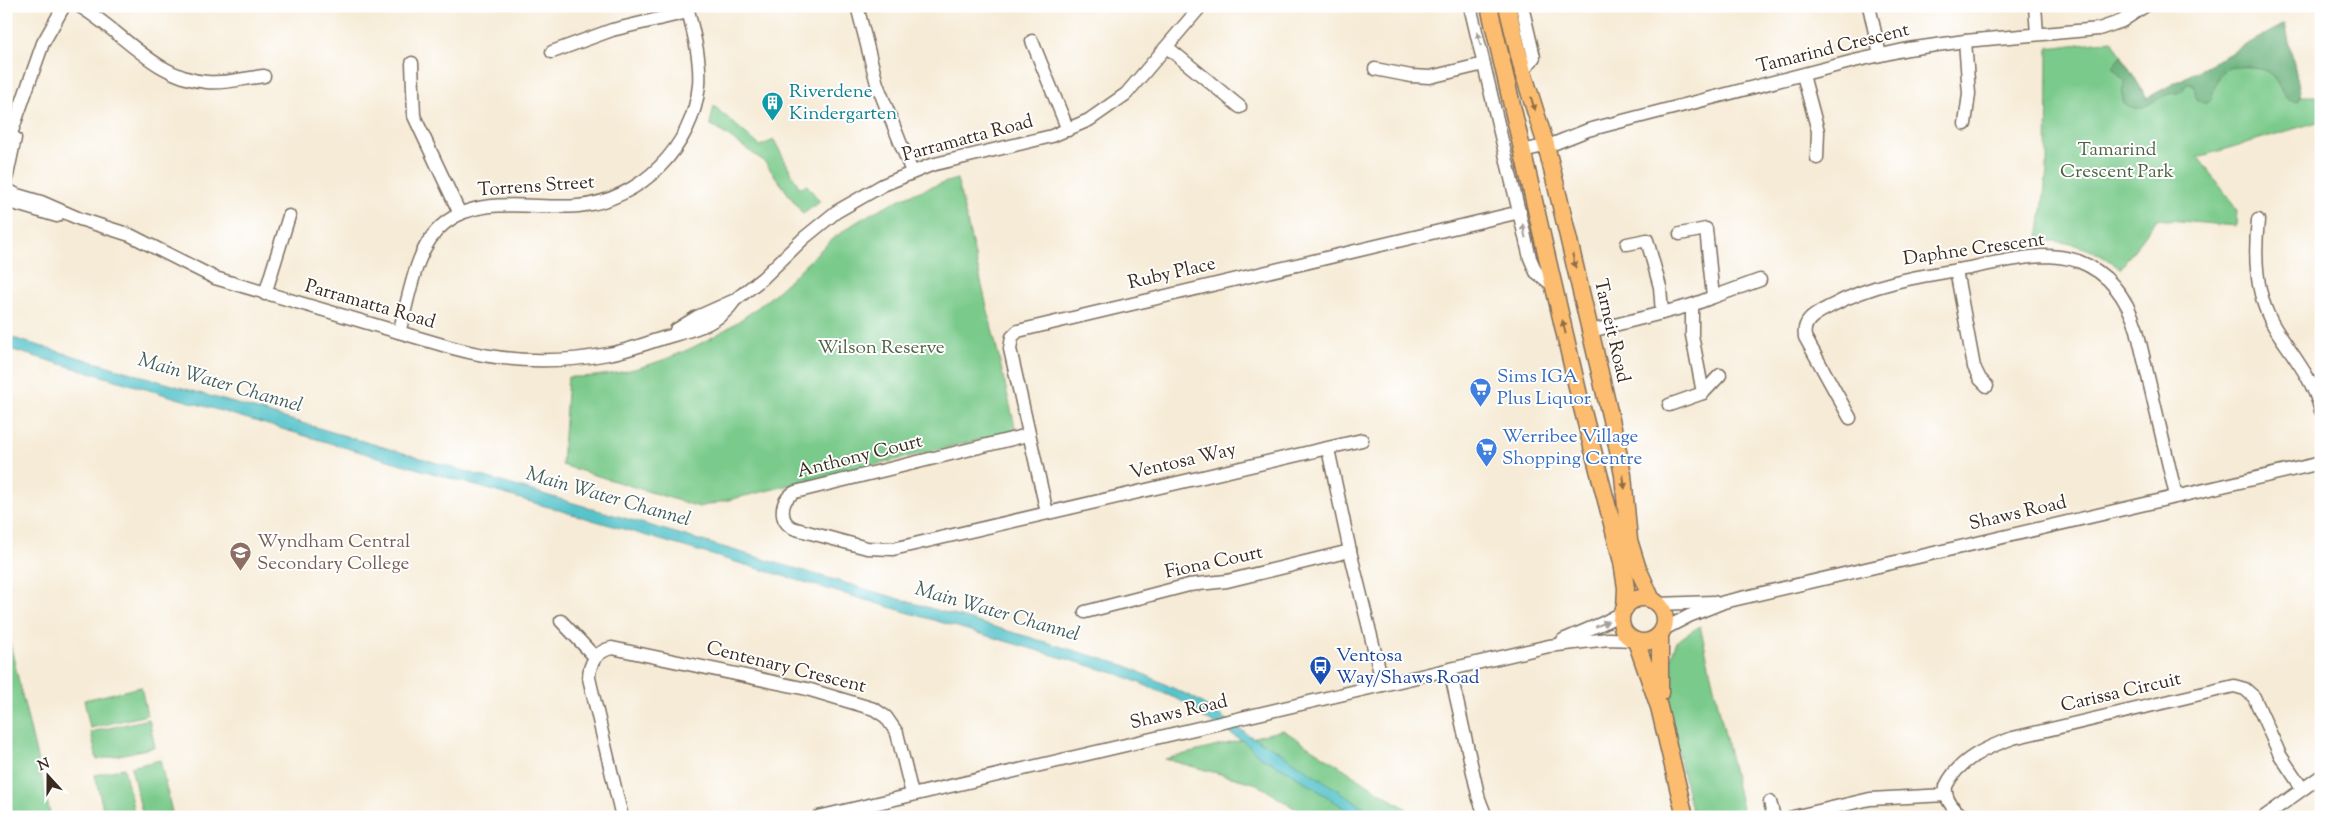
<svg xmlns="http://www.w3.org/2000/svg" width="2327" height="823" viewBox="0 0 2327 823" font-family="'Sorts Mill Goudy',serif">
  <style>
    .green { fill: #7aca8b; stroke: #5a7a54 }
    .forest { fill: #63ae77; stroke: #4f6c4a }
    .water { fill: #56c4cb; stroke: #487774 }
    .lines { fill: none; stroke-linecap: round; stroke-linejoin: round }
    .minor-casing { stroke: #7c6e5e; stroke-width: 15 }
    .major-casing { stroke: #7c6e5e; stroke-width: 19 }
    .minor { stroke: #fff; stroke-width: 12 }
    .major { stroke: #fcbd6f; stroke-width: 16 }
    .oneway { fill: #a79f9a }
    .oneway2 { fill: #926c42 }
    .labels { text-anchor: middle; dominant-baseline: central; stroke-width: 4; stroke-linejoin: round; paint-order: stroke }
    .street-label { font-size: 19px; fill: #3b2a1e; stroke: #fff }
    .culture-label { font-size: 19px; fill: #0d838f; stroke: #fff; text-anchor: start }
    .park-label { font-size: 19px; fill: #516244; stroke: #fff }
    .shop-label { font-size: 19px; fill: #366cbe; stroke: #fff; text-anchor: start }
    .education-label { font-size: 19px; fill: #785e54; stroke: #fff; text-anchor: start }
    .transit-label { font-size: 19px; fill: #164399; stroke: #fff; text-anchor: start }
    .water-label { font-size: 20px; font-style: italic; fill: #44605b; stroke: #fff }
  </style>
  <rect width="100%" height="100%" fill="#fff"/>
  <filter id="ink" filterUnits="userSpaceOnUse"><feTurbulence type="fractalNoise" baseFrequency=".02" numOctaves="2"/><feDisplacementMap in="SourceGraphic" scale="10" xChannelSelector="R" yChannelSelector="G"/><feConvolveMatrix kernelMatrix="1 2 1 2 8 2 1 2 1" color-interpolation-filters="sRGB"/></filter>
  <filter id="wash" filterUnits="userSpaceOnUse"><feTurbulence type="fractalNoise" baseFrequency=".0096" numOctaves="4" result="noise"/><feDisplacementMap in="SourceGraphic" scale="20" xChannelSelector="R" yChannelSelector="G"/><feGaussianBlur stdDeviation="1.12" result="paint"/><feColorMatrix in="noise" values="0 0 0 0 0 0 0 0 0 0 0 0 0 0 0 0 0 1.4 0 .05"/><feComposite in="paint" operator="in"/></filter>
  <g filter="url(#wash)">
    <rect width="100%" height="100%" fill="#f6ebd6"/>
    <g class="green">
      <path d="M2285 24 2301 96H2321V121L2198 157 2237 209 2236 226 2157 219 2120 269C2095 248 2070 241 2038 240L2047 172 2048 48 2112 40 2147 98Z"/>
      <path d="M714 106 760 146 774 140 799 187 807 185 820 202 803 214 764 161 710 124Z"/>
      <path d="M957 179 1016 431 699 507 562 465 568 377C641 379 718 342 773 295 798 274 819 248 846 229 880 206 917 190 957 179Z"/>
      <path d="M1700 626 1744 817H1694L1690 806 1672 725 1664 676 1677 641Z"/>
      <path d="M6 627 51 817H6Z"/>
      <path d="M141 687 147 715 90 728 84 700Z"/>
      <path d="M149 719 155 747 97 760 91 732Z"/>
      <path d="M1283 730 1419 817H1308L1257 784 1165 759Z"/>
      <path d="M160 760 173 817H143L131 767Z"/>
      <path d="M124 768 135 817H105L95 775Z"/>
    </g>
    <path class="forest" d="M2285 24 2301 96 2298 101C2282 104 2281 81 2269 73 2260 67 2246 66 2235 67 2204 68 2222 118 2196 99L2194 85 2188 82 2181 92C2176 94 2173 93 2169 94 2154 98 2139 117 2124 104L2122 95 2124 81 2113 66 2121 56 2147 98Z"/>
    <path class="water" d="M6 336 1127 666 1196 699 1250 736 1275 749 1378 817H1358L1290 772 1259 756 1246 743 1188 708 1184 702 1121 675 6 348Z"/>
  </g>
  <g filter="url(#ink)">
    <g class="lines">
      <defs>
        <g id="minor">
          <path d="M79 6C121 30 156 79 207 82 225 84 246 78 264 76"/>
          <path d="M857 6 877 84 912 172"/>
          <path d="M1470 6 1530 258 1536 272 1554 286"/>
          <path d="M1522 6 1534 57 1523 72"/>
          <path d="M1869 6 1880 55"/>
          <path d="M2035 6 2037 34"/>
          <path d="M1032 41 1068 130"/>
          <path d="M1965 41 1969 94 1965 124"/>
          <path d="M1167 47 1240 107"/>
          <path d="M552 52 612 30 688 12"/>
          <path d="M412 63 414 116 460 214"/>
          <path d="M1375 69 1411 76 1430 77 1484 64"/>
          <path d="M1803 75 1818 131 1817 158"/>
          <path d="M6 148 43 43 64 6"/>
          <path d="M1522 151 1553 144 1588 130 1854 61 1908 49 1965 41 2099 29 2122 21 2145 6"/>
          <path d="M6 180 15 138"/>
          <path d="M6 189 17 195 41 202 80 219 130 235 215 278 453 348C503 362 556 364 608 354 627 351 644 344 663 338 690 330 718 326 735 300"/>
          <path d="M6 201 57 216"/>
          <path d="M2258 220C2254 256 2255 296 2275 328 2292 355 2313 378 2321 411"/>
          <path d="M1680 234 1706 229 1713 297 1692 305"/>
          <path d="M1956 270 1974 367 1980 379 1987 386"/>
          <path d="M265 294 289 216"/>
          <path d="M1713 297 1760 280"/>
          <path d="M1662 313 1692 305V335L1703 393 1669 405"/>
          <path d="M676 330 697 317 735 300 763 278 804 238 836 212 883 185 931 165 1052 136 1089 120 1126 94 1201 6"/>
          <path d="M1591 331 1662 313 1660 287 1647 240 1627 244"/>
          <path d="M399 332C410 297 414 247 445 223 481 194 536 210 578 206 641 200 693 147 699 85 701 59 693 31 687 6"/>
          <path d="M1703 393 1720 375"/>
          <path d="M1850 418 1805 337C1802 320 1816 314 1829 307 1873 283 1920 276 1970 268 1993 263 2017 258 2041 256 2053 256 2066 257 2078 261 2110 273 2127 298 2137 330L2176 496"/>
          <path d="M1028 435 795 492C779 500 778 524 796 529L867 548 893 549 1362 440"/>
          <path d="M1328 449 1350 551 1383 685"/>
          <path d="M1047 513 1010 349 1012 337 1018 331 1520 212"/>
          <path d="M1658 604 1714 602"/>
          <path d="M1085 612 1189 585 1227 581 1350 551"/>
          <path d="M561 621 595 657"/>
          <path d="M1664 629 1689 616 1724 602 2321 463"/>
          <path d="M1563 640 1603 623 1622 613"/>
          <path d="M1450 670 1479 799 1486 817"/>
          <path d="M1770 802 1774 817"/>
          <path d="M622 817 589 678C589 663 597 651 612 648L807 689 874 709 886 717 897 733 912 794"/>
          <path d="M818 817 1549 646 1608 639 1634 640"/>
          <path d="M1793 817 1870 799 1946 795"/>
          <path d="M1964 817C1954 810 1944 800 1946 786 1958 760 1987 747 2013 738L2234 686 2245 689 2254 697 2280 755 2302 788"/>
          <path d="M2264 817 2321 776"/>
        </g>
        <g id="major">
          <path d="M1489 6 1581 404 1622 562 1626 588 1625 608"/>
          <path d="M1507 6 1523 72 1546 145 1559 198 1616 441 1623 475 1629 540 1637 566 1652 600"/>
          <circle cx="1643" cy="620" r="22"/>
          <path d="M1636 641 1659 707 1685 817"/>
          <path d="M1660 693V635"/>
        </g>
      </defs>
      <use href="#minor" class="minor-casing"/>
      <use href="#major" class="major-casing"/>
      <use href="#minor" class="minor"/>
      <use href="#major" class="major"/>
    </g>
    <defs><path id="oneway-solid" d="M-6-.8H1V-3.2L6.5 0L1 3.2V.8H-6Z" transform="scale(1.25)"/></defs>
    <g class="oneway">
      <use href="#oneway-solid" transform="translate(1479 39) rotate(-104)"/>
      <use href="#oneway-solid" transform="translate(1524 231) rotate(-102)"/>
      <use href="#oneway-solid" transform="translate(1602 624) rotate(-23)"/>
    </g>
    <g class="oneway2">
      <use href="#oneway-solid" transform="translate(1533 104) rotate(73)"/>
      <use href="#oneway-solid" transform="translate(1574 261) rotate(77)"/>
      <use href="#oneway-solid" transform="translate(1564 327) rotate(-103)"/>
      <use href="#oneway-solid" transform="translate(1624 482) rotate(83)"/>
    </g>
  </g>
  <defs>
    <symbol id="building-pin" viewBox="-11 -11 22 30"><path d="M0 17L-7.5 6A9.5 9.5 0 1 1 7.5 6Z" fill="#0f9aa8" stroke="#fff"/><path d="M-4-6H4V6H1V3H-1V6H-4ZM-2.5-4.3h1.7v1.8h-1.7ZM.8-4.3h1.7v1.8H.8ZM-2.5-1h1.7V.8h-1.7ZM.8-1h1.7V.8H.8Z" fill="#fff"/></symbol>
    <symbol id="supermarket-pin" viewBox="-11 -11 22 30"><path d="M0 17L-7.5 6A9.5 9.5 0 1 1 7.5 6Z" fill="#3f7fe0" stroke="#fff"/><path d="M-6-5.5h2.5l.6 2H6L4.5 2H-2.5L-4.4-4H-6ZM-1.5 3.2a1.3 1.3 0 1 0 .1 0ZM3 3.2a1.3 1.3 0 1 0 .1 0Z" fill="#fff"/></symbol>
    <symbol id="school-pin" viewBox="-11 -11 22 30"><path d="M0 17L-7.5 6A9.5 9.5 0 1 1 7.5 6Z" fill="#8d6e63" stroke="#fff"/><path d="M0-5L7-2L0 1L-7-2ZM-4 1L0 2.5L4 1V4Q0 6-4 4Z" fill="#fff"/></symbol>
    <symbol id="bus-pin" viewBox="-11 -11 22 30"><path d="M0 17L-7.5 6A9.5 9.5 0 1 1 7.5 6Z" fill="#1a4fb4" stroke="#fff"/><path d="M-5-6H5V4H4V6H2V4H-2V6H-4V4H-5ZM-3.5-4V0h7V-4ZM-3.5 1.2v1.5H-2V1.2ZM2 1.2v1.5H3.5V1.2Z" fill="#fff"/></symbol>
  </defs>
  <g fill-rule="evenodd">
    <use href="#building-pin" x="760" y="90" width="25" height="34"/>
    <use href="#supermarket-pin" x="1468" y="376" width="25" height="34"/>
    <use href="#supermarket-pin" x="1474" y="436" width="25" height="34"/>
    <use href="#school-pin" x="228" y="540" width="25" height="34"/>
    <use href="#bus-pin" x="1308" y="654" width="25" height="34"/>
  </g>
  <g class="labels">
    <g class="street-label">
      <text transform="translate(1833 49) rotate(-14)">Tamarind Crescent</text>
      <text transform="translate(968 139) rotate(-15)">Parramatta Road</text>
      <text transform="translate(536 187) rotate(-4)">Torrens Street</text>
      <text transform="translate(1974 250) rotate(-8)">Daphne Crescent</text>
      <text transform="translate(1172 274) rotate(-13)">Ruby Place</text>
      <text transform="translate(370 305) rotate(16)">Parramatta Road</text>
      <text transform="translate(1611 331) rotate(77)">Tarneit Road</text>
      <text transform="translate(860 457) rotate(-14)">Anthony Court</text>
      <text transform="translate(1183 462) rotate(-13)">Ventosa Way</text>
      <text transform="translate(2018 514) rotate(-13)">Shaws Road</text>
      <text transform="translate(1214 563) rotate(-12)">Fiona Court</text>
      <text transform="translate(786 668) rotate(14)">Centenary Crescent</text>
      <text transform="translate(2121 693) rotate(-13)">Carissa Circuit</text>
      <text transform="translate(1179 713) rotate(-13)">Shaws Road</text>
    </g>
    <g class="culture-label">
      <text x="789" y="92">Riverdene<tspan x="789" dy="22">Kindergarten</tspan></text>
    </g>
    <g class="park-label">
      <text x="2117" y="150">Tamarind<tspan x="2117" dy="22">Crescent Park</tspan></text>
      <text x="881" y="348">Wilson Reserve</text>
    </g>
    <g class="shop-label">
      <text x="1497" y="377">Sims IGA<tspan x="1497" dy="22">Plus Liquor</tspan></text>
      <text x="1502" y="437">Werribee Village<tspan x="1502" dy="22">Shopping Centre</tspan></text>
    </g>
    <g class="education-label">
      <text x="257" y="542">Wyndham Central<tspan x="257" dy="22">Secondary College</tspan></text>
    </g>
    <g class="transit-label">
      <text x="1336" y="656">Ventosa<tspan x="1336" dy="22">Way/Shaws Road</tspan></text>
    </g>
    <g class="water-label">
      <text transform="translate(220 384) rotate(16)">Main Water Channel</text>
      <text transform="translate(608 498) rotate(16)">Main Water Channel</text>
      <text transform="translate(997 613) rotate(16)">Main Water Channel</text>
    </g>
  </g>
  <rect width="2327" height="823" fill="none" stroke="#fff" stroke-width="25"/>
  <g transform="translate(48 776) rotate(339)" stroke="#ffffff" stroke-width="4" paint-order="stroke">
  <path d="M0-4L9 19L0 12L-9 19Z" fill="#3b2a1e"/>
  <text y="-8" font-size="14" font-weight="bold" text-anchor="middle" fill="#3b2a1e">N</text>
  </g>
</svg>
